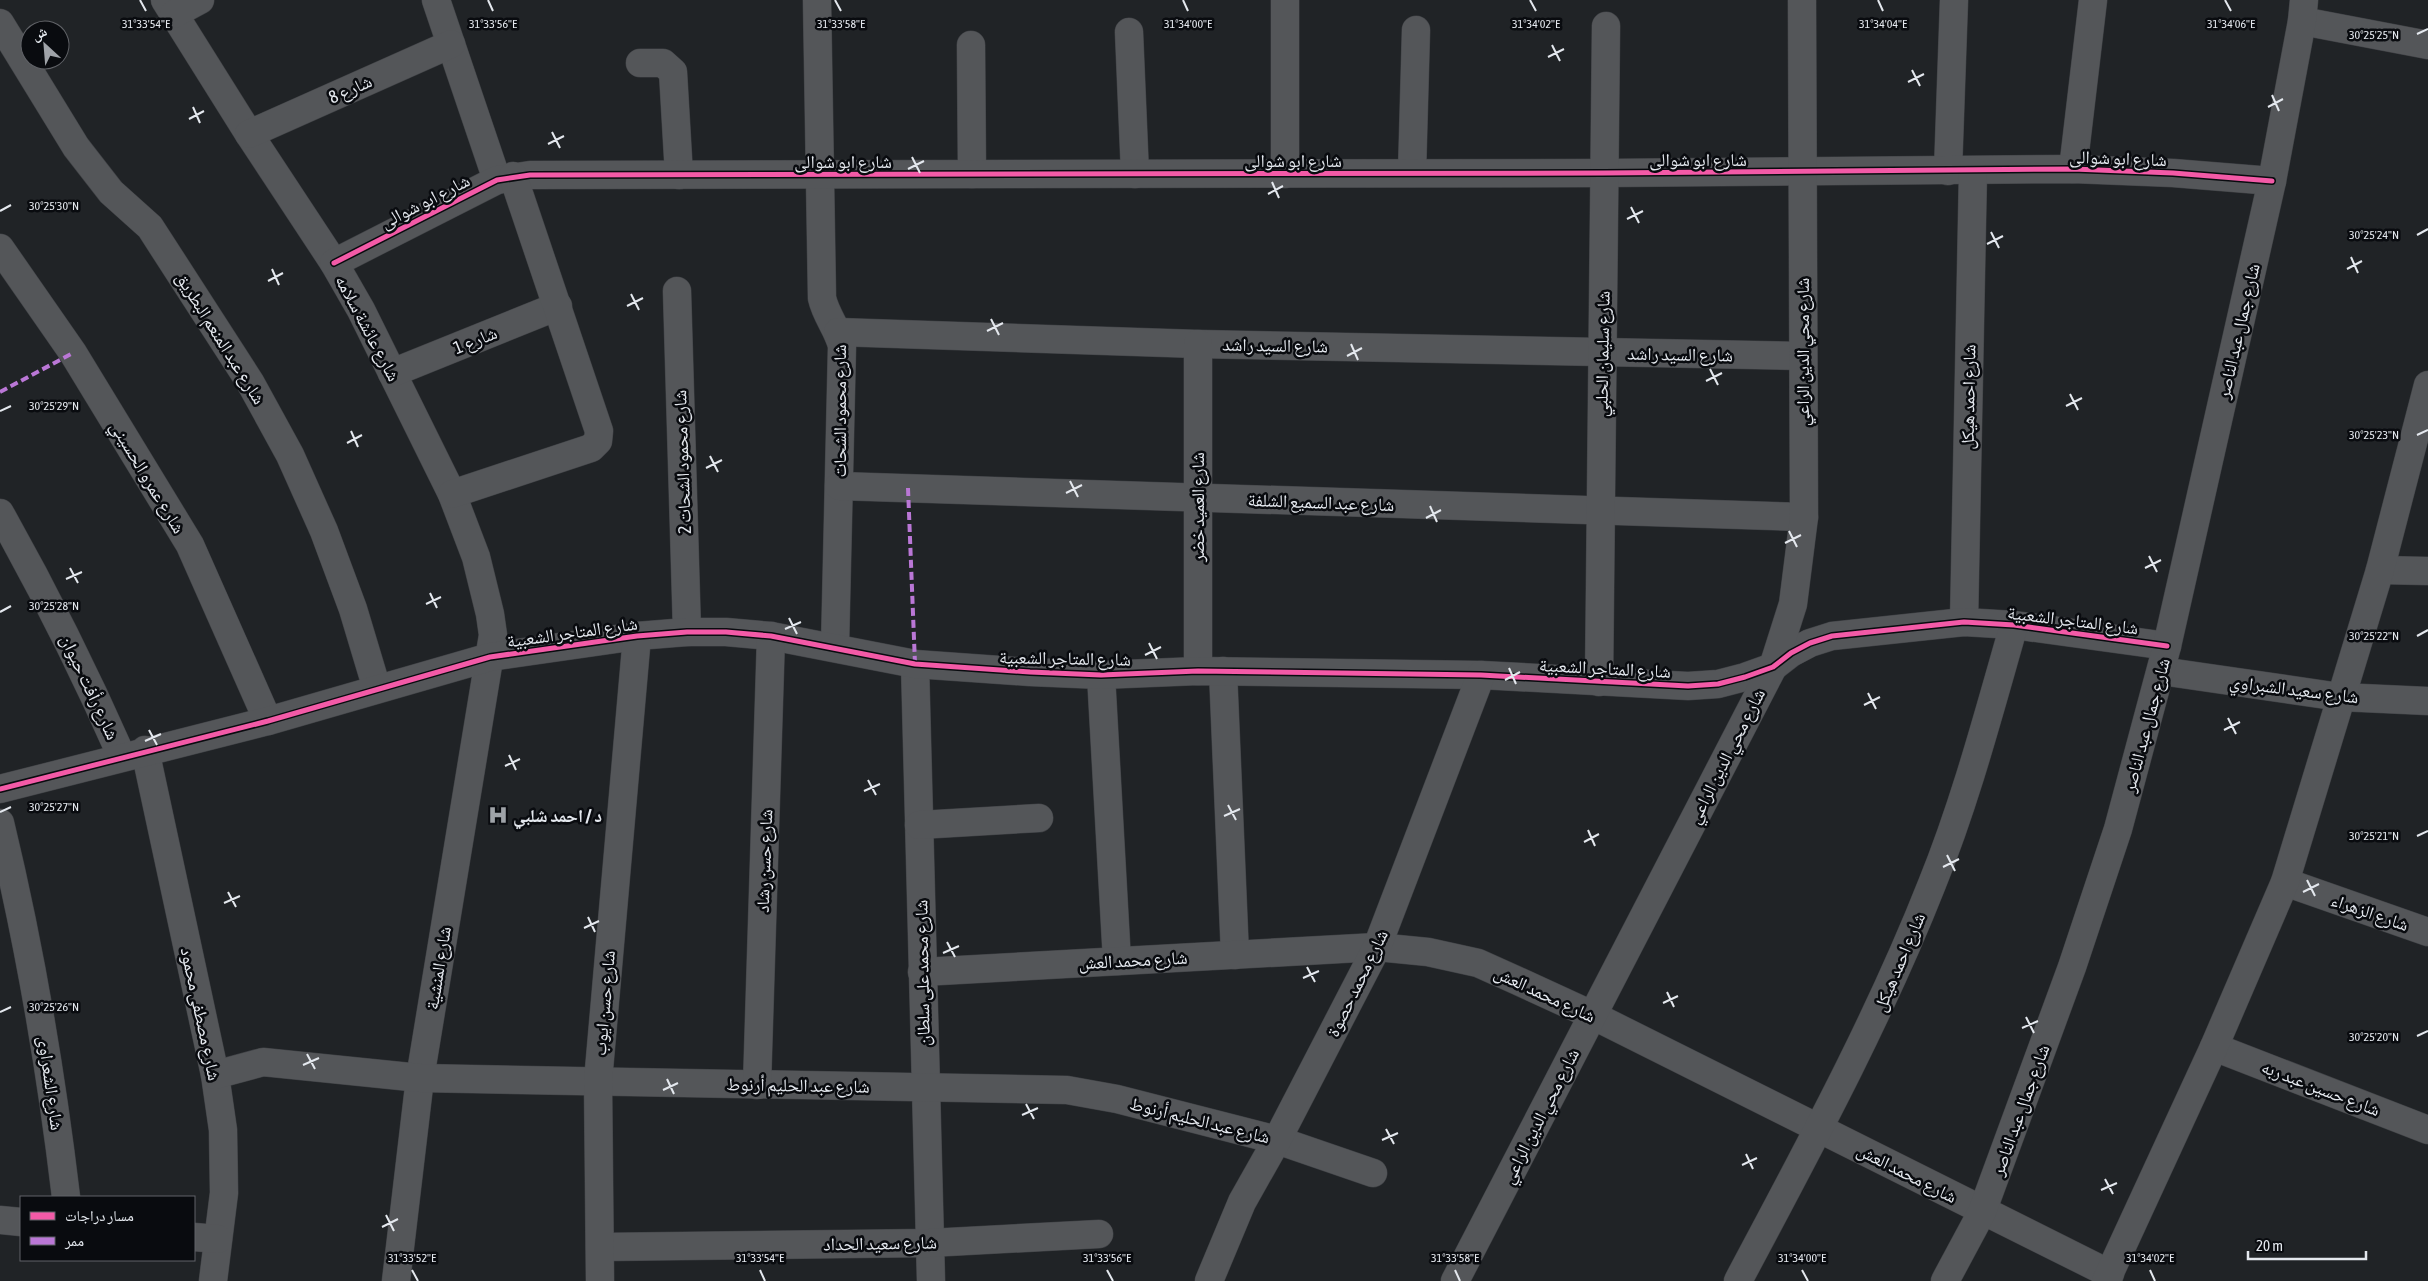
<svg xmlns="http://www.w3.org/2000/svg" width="2428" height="1281" viewBox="0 0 2428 1281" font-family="'Asap Condensed','Noto Naskh Arabic',sans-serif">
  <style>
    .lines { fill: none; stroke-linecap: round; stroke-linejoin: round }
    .minor-casing { stroke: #3e4044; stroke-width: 29 }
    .minor { stroke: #545659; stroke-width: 28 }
    .quiet { stroke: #ba77d6; stroke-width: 4; stroke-dasharray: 8 4; stroke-linecap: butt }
    .cycleway-casing { stroke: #090b0f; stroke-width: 8 }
    .cycleway { stroke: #f35aa7; stroke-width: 5 }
    .ticks { fill: none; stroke: #e4e8ee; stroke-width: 2 }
    .labels { text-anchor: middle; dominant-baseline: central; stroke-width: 5; stroke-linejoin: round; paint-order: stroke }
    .street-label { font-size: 18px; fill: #e4e8ee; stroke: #090b0f }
    .poi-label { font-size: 18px; font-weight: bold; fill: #e4e8ee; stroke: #090b0f; text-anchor: start }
    .ticks-label { font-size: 12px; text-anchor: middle; fill: #e4e8ee; stroke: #090b0f; stroke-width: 5; stroke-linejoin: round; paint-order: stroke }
  </style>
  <rect width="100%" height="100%" fill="#202326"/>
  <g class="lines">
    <defs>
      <g id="minor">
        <path d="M165 0 249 134 334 263 361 310 452 494 476 557 490 614 493 635 420 1078 396 1281"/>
        <path d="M436 0 497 180"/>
        <path d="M817 0 822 298C826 316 838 329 842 346L835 647"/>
        <path d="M174 14 200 0"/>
        <path d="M2302 21 2428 45"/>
        <path d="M0 23 76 147 111 192 150 227 250 382 290 455 324 531 353 609 377 689"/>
        <path d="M1129 32 1135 174"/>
        <path d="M971 45 972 174"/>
        <path d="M640 63H663L673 72 679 175"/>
        <path d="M249 134 451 44"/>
        <path d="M2073 169 2093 0"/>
        <path d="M1948 171 1954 0"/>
        <path d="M1412 173 1416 30"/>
        <path d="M1285 174V0"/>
        <path d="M0 248 73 353 190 545 268 721"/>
        <path d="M334 263 497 180 530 175 1604 173 2073 169 2173 173 2272 181"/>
        <path d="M677 291 687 632"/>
        <path d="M838 332 1198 344 1802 356"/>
        <path d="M392 373 558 306"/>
        <path d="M839 486 1804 517"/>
        <path d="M452 494 591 448 598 441 599 431 513 176"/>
        <path d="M0 513C45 593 85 673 122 757"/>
        <path d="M2380 570 2428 571"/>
        <path d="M1964 622 1973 171"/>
        <path d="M915 664 931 1281"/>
        <path d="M1198 671V344"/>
        <path d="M1223 671 1235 955"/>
        <path d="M2161 671 2340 697 2428 701"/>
        <path d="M1101 675 1117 961"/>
        <path d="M1599 682 1606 26"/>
        <path d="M145 750 215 1075 223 1130 224 1193 213 1281"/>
        <path d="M0 789 268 721 490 657 637 636 687 632H726L771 636 915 664 1030 672 1101 675 1198 671 1481 675 1688 686 1718 684 1745 677 1773 667 1791 653 1810 643 1832 636 1964 622 2014 625 2167 646"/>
        <path d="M0 823C30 947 51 1071 66 1197"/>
        <path d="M919 825 1039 818"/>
        <path d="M2285 882 2428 932"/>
        <path d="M922 972 1377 947 1428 952 1478 963 1518 981 1592 1015 2110 1274"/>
        <path d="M2214 1047 2428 1130"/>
        <path d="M215 1075 263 1062 420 1078 1067 1090 1117 1099 1277 1140 1373 1173"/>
        <path d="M757 1085 771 636"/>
        <path d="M0 1220 21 1222"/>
        <path d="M194 1237 218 1239"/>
        <path d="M600 1247 929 1243 1099 1234"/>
        <path d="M600 1281 598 1081 637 636"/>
        <path d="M1209 1281 1242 1202 1277 1140 1377 947 1481 675"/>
        <path d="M1455 1281 1773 667 1793 604 1804 517 1802 1"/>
        <path d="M1738 1281C1807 1151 1878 1021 1932 884 1966 800 1989 712 2014 625"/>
        <path d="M1945 1281 1982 1212 2072 967 2118 829 2167 646 2272 181 2302 21 2304 0"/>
        <path d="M2106 1281 2214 1047 2285 882 2380 570 2428 385"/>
      </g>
    </defs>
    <use href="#minor" class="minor-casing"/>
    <use href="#minor" class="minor"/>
    <g class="quiet">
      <path d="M0 392 73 353"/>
      <path d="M908 488 915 664"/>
    </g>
    <defs>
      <g id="cycleway">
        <path d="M334 263 497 180 530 175 1604 173 2073 169 2173 173 2272 181"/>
        <path d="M0 789 268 721 490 657 637 636 687 632H726L771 636 915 664 1030 672 1101 675 1198 671 1481 675 1688 686 1718 684 1745 677 1773 667 1791 653 1810 643 1832 636 1964 622 2014 625 2167 646"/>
      </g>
    </defs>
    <use href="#cycleway" class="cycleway-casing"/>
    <use href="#cycleway" class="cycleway"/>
  </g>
  <path class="ticks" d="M140 0 146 11M488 0 493 11M835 0 841 11M1183 0 1188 11M1530 0 1536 11M1878 0 1883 11M2225 0 2231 11M2417 34 2428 29M1552 45 1560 61M1548 57 1564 49M1912 70 1920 86M1908 82 1924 74M2272 95 2279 111M193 107 200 123M2268 107 2283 99M189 119 204 111M552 132 560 148M548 144 564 136M912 157 920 173M908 169 924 161M1272 182 1279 198M1268 194 1283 186M1631 207 1639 223M0 211 11 205M1627 219 1643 211M1991 232 1999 248M2417 235 2428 229M1987 244 2003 236M2351 257 2358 273M272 269 279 285M2347 269 2362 261M268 281 283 273M631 294 639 310M627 306 643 298M991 319 999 335M987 331 1003 323M1351 344 1358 360M1347 356 1362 348M1710 369 1718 385M1706 381 1722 373M2070 394 2078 410M2066 406 2082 398M0 411 11 406M351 431 358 447M2417 435 2428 430M347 443 362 435M710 456 718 472M706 468 722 460M1070 481 1078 497M1066 493 1082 485M1430 506 1437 522M1426 518 1441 510M1789 531 1797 547M1785 543 1801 535M2149 556 2157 572M70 568 78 583M2145 568 2161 560M66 579 82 572M430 593 437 608M426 604 441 597M0 612 11 606M789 618 797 634M785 629 801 622M2417 636 2428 630M1149 643 1157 659M1145 655 1161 647M1509 668 1516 684M1505 680 1520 672M1868 693 1876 709M1864 705 1880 697M2228 718 2236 734M149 730 157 745M2224 730 2240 722M145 741 161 734M509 755 516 770M505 766 520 759M868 780 876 795M864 791 880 784M1228 805 1236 820M0 812 11 807M1224 816 1240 809M1588 830 1595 846M2417 836 2428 831M1584 842 1599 834M1947 855 1955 871M1943 867 1959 859M2307 880 2315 896M228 892 236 907M2303 892 2319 884M224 903 240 896M588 917 595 932M584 928 599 921M947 942 955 957M943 953 959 946M1307 967 1315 982M1303 978 1319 971M1667 992 1674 1007M1663 1003 1678 996M0 1012 11 1007M2026 1017 2034 1033M2022 1028 2038 1021M2417 1036 2428 1031M307 1054 315 1069M303 1065 319 1058M667 1079 674 1094M663 1090 678 1083M1026 1104 1034 1119M1022 1115 1038 1108M1386 1129 1394 1144M1382 1140 1398 1133M1746 1154 1753 1169M1742 1165 1757 1158M2105 1179 2113 1194M2101 1190 2117 1183M386 1215 394 1231M382 1227 398 1219M412 1270 418 1281M760 1270 765 1281M1107 1270 1113 1281M1455 1270 1460 1281M1802 1270 1808 1281M2150 1270 2155 1281"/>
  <defs>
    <symbol id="hospital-bare" viewBox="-9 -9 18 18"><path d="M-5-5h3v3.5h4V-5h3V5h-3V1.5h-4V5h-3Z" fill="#9fa3a8" stroke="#090b0f" stroke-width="2.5" paint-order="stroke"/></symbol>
  </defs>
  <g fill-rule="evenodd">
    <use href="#hospital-bare" x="484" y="801" width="28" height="28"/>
  </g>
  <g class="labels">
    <g class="street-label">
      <text transform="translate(350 89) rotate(-24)">شارع 8</text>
      <text transform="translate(2118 158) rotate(2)">شارع ابو شوالى</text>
      <text x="1698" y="159">شارع ابو شوالى</text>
      <text x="1293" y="160">شارع ابو شوالى</text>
      <text x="843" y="161">شارع ابو شوالى</text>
      <text transform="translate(425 201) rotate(-27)">شارع ابو شوالى</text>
      <text transform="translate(368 328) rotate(62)">شارع عائشة سلامه</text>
      <text transform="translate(2238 331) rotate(-77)">شارع جمال عبد الناصر</text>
      <text transform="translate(221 338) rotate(58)">شارع عبد المنعم البطريق</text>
      <text transform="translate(475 340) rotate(-22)">شارع 1</text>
      <text transform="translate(1275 345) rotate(1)">شارع السيد راشد</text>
      <text transform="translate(1802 352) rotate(-90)">شارع محي الدين الراعي</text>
      <text transform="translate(1602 354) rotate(-89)">شارع سليمان الحلبي</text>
      <text transform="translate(1680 354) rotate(1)">شارع السيد راشد</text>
      <text transform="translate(1968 397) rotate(-89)">شارع احمد هيكل</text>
      <text transform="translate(839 411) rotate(-90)">شارع محمود الشحات</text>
      <text transform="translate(682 462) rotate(-92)">شارع محمود الشحات 2</text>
      <text transform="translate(148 477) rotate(59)">شارع عمرو الحسيني</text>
      <text transform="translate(1321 502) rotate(2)">شارع عبد السميع الشلفة</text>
      <text transform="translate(1197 507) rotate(-90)">شارع العميد خضر</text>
      <text transform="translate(2073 620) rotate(7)">شارع المتاجر الشعبية</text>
      <text transform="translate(572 632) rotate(-8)">شارع المتاجر الشعبية</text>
      <text transform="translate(1065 658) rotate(1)">شارع المتاجر الشعبية</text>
      <text transform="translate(1605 668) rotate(3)">شارع المتاجر الشعبية</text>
      <text transform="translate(90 687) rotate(65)">شارع رأفت حيوان</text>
      <text transform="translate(2294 689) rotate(7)">شارع سعيد الشبراوي</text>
      <text transform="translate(2146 725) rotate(-75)">شارع جمال عبد الناصر</text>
      <text transform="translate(1726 756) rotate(-63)">شارع محي الدين الراعي</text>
      <text transform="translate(764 861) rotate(-88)">شارع حسن رشاد</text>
      <text transform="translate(2370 912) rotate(19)">شارع الزهراء</text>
      <text transform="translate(1133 960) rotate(-3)">شارع محمد العش</text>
      <text transform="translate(1899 962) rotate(-67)">شارع احمد هيكل</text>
      <text transform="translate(438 968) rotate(-81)">شارع المنشية</text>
      <text transform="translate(922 973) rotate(-91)">شارع محمد على سلطان</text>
      <text transform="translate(1357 983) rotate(-64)">شارع محمد حصوة</text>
      <text transform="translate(1545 994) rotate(25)">شارع محمد العش</text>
      <text transform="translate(604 1003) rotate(-85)">شارع حسن ايوب</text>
      <text transform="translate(201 1014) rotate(78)">شارع مصطفى محمود</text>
      <text transform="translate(51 1083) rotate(82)">شارع الشعراوى</text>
      <text transform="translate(798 1085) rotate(1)">شارع عبد الحليم أرنوط</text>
      <text transform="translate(2321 1088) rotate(21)">شارع حسين عبد ربه</text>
      <text transform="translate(2020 1110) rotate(-70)">شارع جمال عبد الناصر</text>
      <text transform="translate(1540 1116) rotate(-63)">شارع محي الدين الراعي</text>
      <text transform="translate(1200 1120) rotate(14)">شارع عبد الحليم أرنوط</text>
      <text transform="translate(1907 1173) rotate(27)">شارع محمد العش</text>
      <text transform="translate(880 1243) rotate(-1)">شارع سعيد الحداد</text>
    </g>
    <g class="poi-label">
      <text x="513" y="815">د / احمد شلبي</text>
    </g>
  </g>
  <g class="ticks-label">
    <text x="146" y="28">31°33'54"E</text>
    <text x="493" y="28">31°33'56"E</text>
    <text x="841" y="28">31°33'58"E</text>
    <text x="1188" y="28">31°34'00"E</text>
    <text x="2231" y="28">31°34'06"E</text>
    <text x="1536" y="28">31°34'02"E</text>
    <text x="1883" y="28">31°34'04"E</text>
    <text x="2374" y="39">30°25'25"N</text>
    <text x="54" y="210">30°25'30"N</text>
    <text x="2374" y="239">30°25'24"N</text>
    <text x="54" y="410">30°25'29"N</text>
    <text x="2374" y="439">30°25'23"N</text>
    <text x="54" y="610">30°25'28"N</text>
    <text x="2374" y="640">30°25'22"N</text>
    <text x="54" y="811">30°25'27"N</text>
    <text x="2374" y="840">30°25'21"N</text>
    <text x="54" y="1011">30°25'26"N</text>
    <text x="2374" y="1041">30°25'20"N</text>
    <text x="412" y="1262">31°33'52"E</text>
    <text x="760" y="1262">31°33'54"E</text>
    <text x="1107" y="1262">31°33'56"E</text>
    <text x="1455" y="1262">31°33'58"E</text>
    <text x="1802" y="1262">31°34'00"E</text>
    <text x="2150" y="1262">31°34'02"E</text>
  </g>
  <rect x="20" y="1196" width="175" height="65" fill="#090b0f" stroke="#616368"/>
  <rect x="30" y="1212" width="25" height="8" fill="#f35aa7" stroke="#616368"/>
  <text x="65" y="1221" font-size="15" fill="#e4e8ee">مسار دراجات</text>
  <rect x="30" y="1237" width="25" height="8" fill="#ba77d6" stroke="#616368"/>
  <text x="65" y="1246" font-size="15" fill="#e4e8ee">ممر</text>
  <g transform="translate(45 45) rotate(334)"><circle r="24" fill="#090b0f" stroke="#616368"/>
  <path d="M0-4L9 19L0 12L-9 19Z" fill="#9fa3a8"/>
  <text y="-8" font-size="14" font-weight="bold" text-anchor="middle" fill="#e4e8ee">ش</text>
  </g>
  <path d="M2248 1251v8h118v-8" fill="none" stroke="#e4e8ee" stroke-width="2.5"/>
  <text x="2256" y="1251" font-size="15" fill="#e4e8ee" stroke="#090b0f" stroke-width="4" paint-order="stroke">20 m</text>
</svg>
